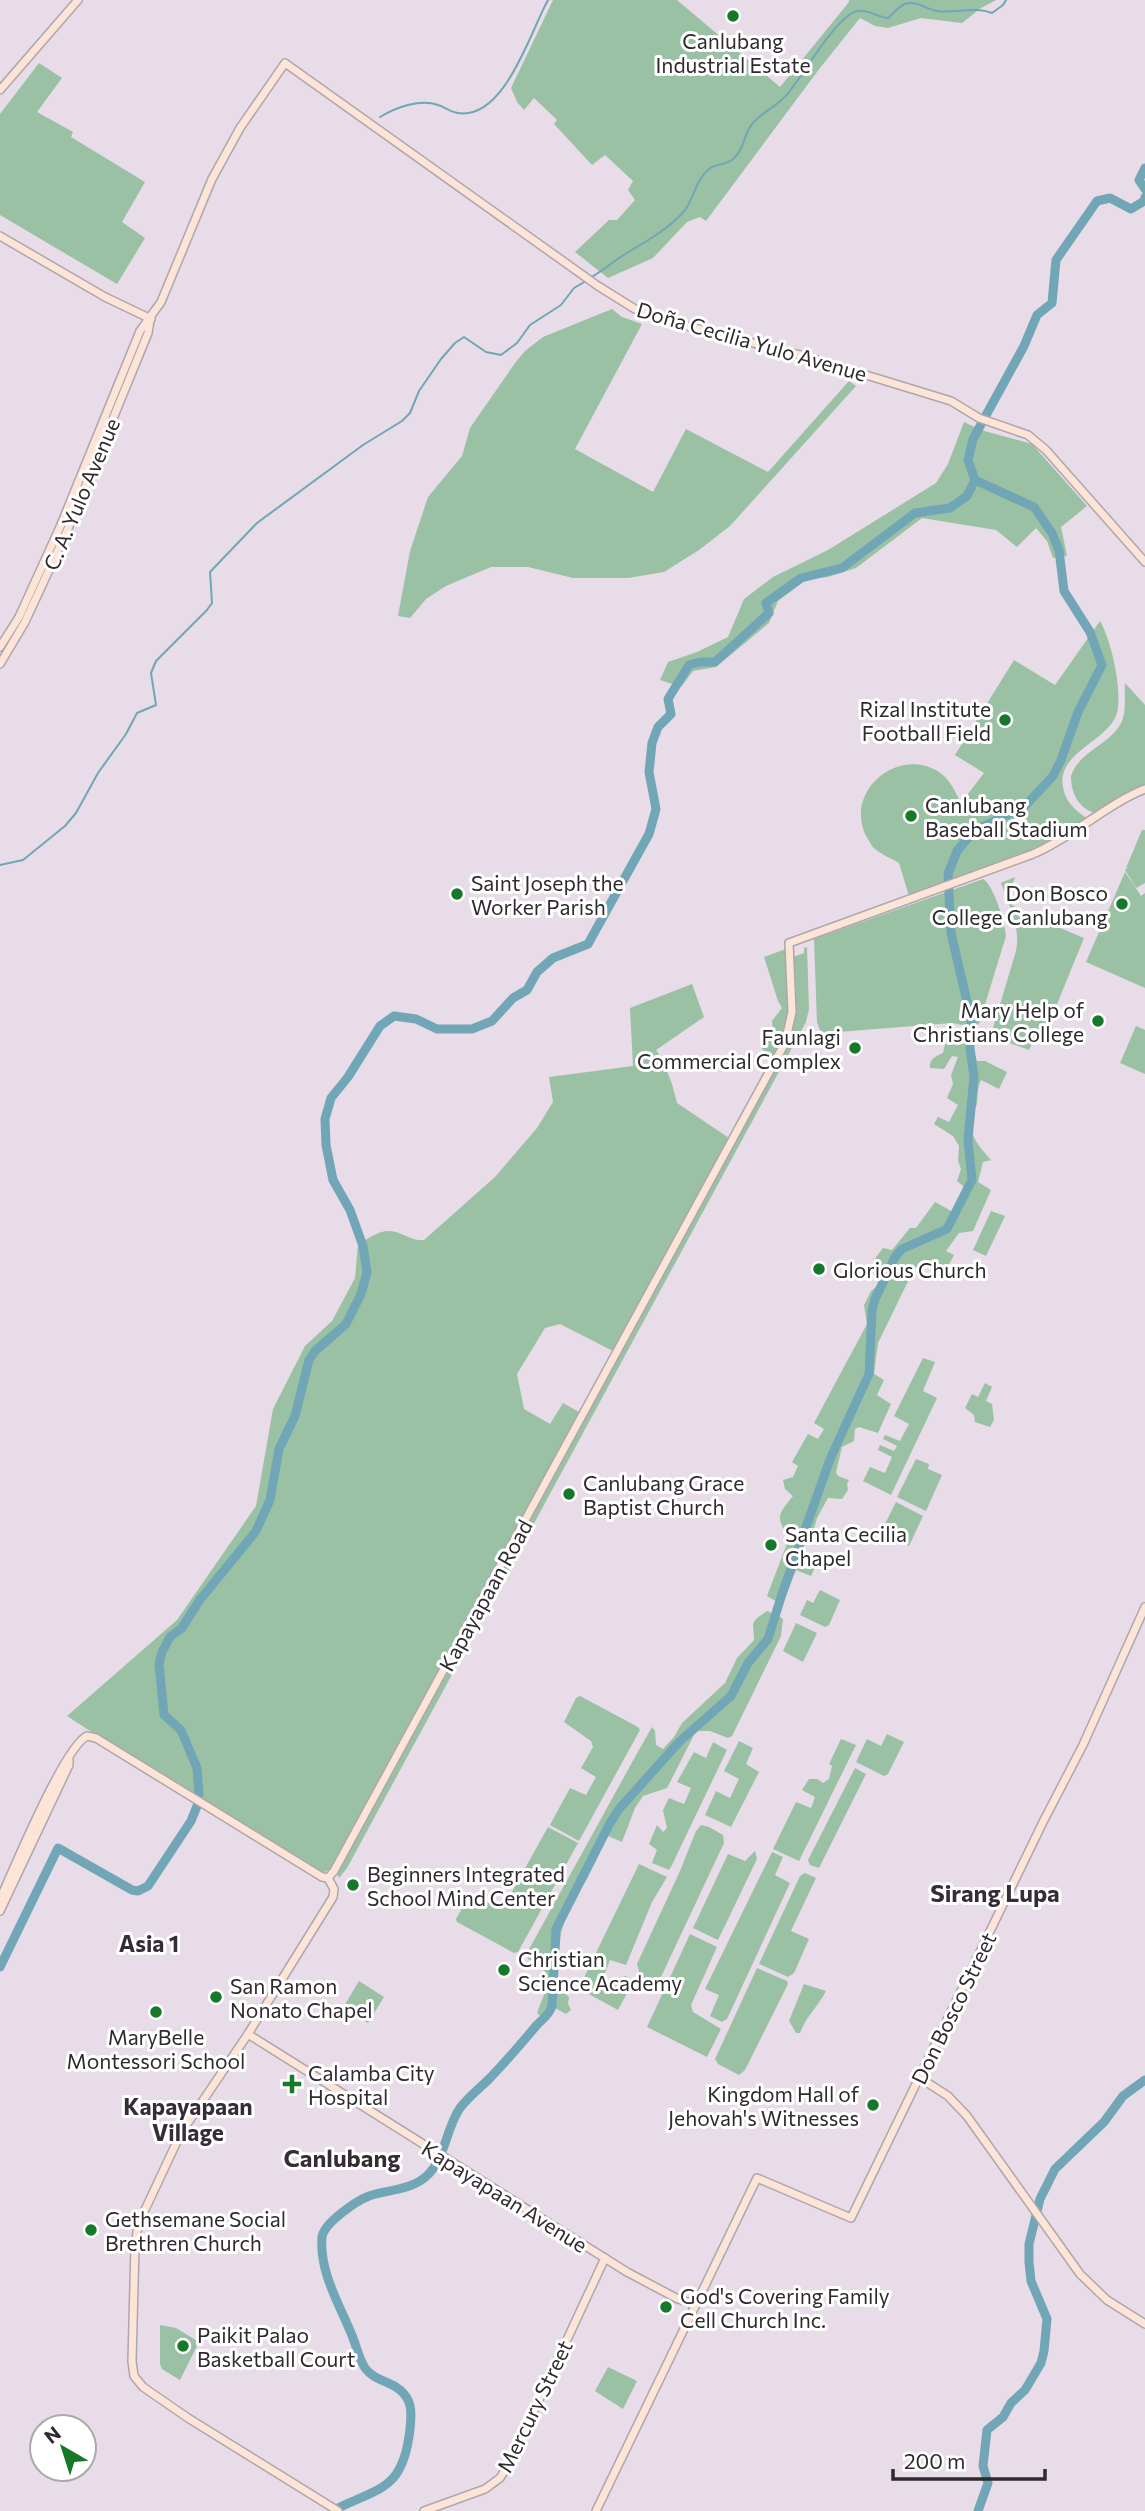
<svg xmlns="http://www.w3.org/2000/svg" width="1145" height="2511" viewBox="0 0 1145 2511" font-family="Commissioner,sans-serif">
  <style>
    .green { fill: #9bc1a5 }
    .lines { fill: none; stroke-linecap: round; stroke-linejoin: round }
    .stream { stroke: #70a6b6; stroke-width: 2 }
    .river { stroke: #70a6b6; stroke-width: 9 }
    .secondary-casing { stroke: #afa5af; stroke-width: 10 }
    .secondary { stroke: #fce5d7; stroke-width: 7 }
    .poi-dot { fill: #16792a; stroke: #fff; stroke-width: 2.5 }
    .labels { text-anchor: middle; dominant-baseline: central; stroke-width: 6; stroke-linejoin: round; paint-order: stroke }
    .poi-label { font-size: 21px; fill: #2e2a2e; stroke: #fff; text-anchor: start }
    .street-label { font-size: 21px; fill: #2e2a2e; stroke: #fff }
    .neighbourhood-label { font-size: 23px; font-weight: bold; fill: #352c35; stroke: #fff }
    .quarter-label { font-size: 24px; font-weight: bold; fill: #352c35; stroke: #fff }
  </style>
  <rect width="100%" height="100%" fill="#e7dce7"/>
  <g class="green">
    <path d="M553 0H677L780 87 849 2V0H996L981 8 962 23 921 18 888 28 875 26 860 18 820 68 706 221 700 217 687 222 653 258 608 278 575 252 609 220H617L635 200 628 190 633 181 605 155 592 165 554 124 557 120 534 98 524 110 517 102 511 88Z"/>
    <path d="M39 63 62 78 37 112 73 132 71 137 145 182 122 222 145 238 117 284 0 215V114Z"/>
    <path d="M612 309 622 317 642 324 575 449 653 492 686 429 768 472 849 381 856 386 730 526 699 550 664 572 628 578H573L528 567H491L446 586 426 599 410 618 398 616 410 551 428 497 462 456 470 428 515 363 525 351 543 337Z"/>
    <path d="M964 422 981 430 1032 444 1087 506 1061 527 1067 556 1053 558 1047 541 1036 528 1017 547 996 530 922 518 856 568 828 577 806 580 778 601 769 623 716 667 693 671 681 687 660 680 668 662 697 652 728 637 744 599 773 577 828 550 936 483 948 464Z"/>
    <path d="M1100 621C1111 639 1124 695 1116 716 1104 743 1057 753 1063 787 1065 801 1074 809 1085 817L1084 821 1039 848 909 896 899 863C891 858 882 855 875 849 871 846 869 840 866 836 844 791 898 746 939 772 951 780 955 792 961 803L984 773 955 755 1014 660 1055 685Z"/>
    <path d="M1125 683 1145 705V786L1120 796 1095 813C1078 808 1071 793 1071 776 1079 751 1110 745 1121 723 1127 711 1124 696 1125 683Z"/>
    <path d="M1142 830H1145V883L1136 888 1125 870 1129 867 1126 868Z"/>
    <path d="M1125 872 1141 896 1145 893V988L1086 962Z"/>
    <path d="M1015 877 1008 897 1009 903 1027 914 1084 938 1042 1041 1035 1038 1029 1050C1017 1045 997 1041 993 1028L1016 951C1021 927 1009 905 1001 883Z"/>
    <path d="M983 879C994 885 1005 924 1006 936L979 1024 973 1027 952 1023 825 1033 820 1030 817 1022 814 939Z"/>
    <path d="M807 947 809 1009 806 1022 347 1868 339 1878 337 1873 788 1045 794 1013 793 957 804 953V948Z"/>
    <path d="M786 949C788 989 794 1022 773 1058L762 1049 761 1044 773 1032 772 1021 782 1008 778 1001 764 957Z"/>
    <path d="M692 984 704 1017 656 1050 663 1061 672 1084 677 1103 729 1138 613 1351 560 1324 545 1328 517 1374 524 1409 550 1424 563 1403 579 1412 330 1870 321 1873 196 1794 141 1764 67 1716 177 1620 256 1506 273 1409 305 1346 332 1321 355 1278 358 1245C372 1236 384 1226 401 1234 409 1237 415 1241 424 1240L495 1177 537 1128 553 1102 549 1077 633 1066 630 1008Z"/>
    <path d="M1136 1026 1145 1030V1074L1120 1063Z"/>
    <path d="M954 1034 973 1041 972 1047 977 1061H985L1007 1072 999 1089 981 1080C977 1088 978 1094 977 1103 976 1109 972 1114 972 1120 969 1138 982 1149 991 1160L983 1162 978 1182 991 1190 973 1231 959 1233 946 1251 954 1255 946 1270C932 1269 925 1257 913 1271L878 1343 874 1374 884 1380 877 1395 891 1404 878 1433 859 1427 855 1429 854 1441 842 1447 836 1472 838 1476 849 1480 847 1484 848 1490 842 1499 828 1498 817 1518 812 1535 803 1542 799 1551 818 1561 811 1576 796 1570 782 1605 767 1596 788 1541C779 1516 774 1519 793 1496L785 1489 783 1480 793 1477 798 1466 792 1462 808 1434 818 1439 824 1429 814 1423 867 1324 864 1305 871 1291 880 1284 879 1278 871 1274 876 1257 883 1248 892 1250 910 1228H916L935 1202 953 1212 963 1195V1186L957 1181 961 1169 958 1161 959 1146 953 1136 934 1124 938 1117 949 1122 958 1105 947 1098 953 1084 951 1075 958 1057 952 1056 944 1069 930 1068C929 1059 936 1056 943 1053L947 1035Z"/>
    <path d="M991 1211 1005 1216 986 1256 973 1250Z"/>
    <path d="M923 1358 935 1362 923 1391 937 1398 891 1495 863 1481 870 1467 885 1473 892 1457 878 1450 880 1445 894 1451 897 1446 883 1439 885 1435 900 1441 909 1424 894 1416Z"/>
    <path d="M985 1383 992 1387 986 1401 992 1404 994 1420 990 1427 975 1422 974 1415 965 1408 972 1394 978 1397Z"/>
    <path d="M916 1459 929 1464 928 1469 942 1475 926 1511 897 1497Z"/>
    <path d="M896 1502 923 1516 909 1546 895 1540 898 1531 885 1524Z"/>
    <path d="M820 1590 840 1600 829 1625 825 1627 800 1615 807 1600 813 1603Z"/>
    <path d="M767 1611 779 1616 783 1619 781 1636 732 1736 728 1738 710 1731H698L694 1735 667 1788 643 1796 635 1808 622 1842 608 1836 587 1879 569 1907 561 1933 555 1985 569 1997 568 2004 571 2010 566 2014 555 2008 547 2017H541L537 2013C545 1990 559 1971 528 1959L527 1953 635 1757 652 1727 655 1731 656 1745 663 1749 674 1737 682 1723 725 1683 737 1658 754 1640C754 1622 748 1624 767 1611Z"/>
    <path d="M796 1623 817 1633 803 1662 783 1651Z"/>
    <path d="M580 1696 638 1727 640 1730 579 1841 550 1825 570 1788 586 1795 596 1777 581 1768 593 1747 591 1741 564 1722 576 1698Z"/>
    <path d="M887 1734 904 1742 888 1774 884 1776 856 1762 867 1739 881 1746Z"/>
    <path d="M841 1739 856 1745 799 1861 773 1849 796 1802 811 1808 815 1797 802 1790 809 1779H817L823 1783 829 1779 832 1766 829 1764Z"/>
    <path d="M739 1741 753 1748 746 1764 759 1772 731 1827 705 1815 716 1791 730 1798 739 1779 724 1771Z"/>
    <path d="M713 1742 727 1750 672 1865 669 1870 652 1863 657 1850 649 1844 657 1825 663 1832 667 1828 663 1810 669 1798 684 1804 691 1788 677 1782 694 1752 706 1758Z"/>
    <path d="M855 1768 866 1774 819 1868 810 1865 808 1860Z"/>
    <path d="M701 1825 709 1827 723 1835 724 1843 660 1979C653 1984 646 1980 640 1975L637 1964 680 1871 696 1831Z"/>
    <path d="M548 1827 578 1843 518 1952 514 1953 457 1922 456 1919 470 1894 497 1907 505 1904Z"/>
    <path d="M755 1851 757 1859 718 1940 693 1928 728 1854 745 1861Z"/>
    <path d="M772 1852 783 1857 775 1875 790 1883 727 2019 722 2022 710 2016 719 1995 705 1989Z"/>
    <path d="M639 1864 667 1877 652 1902 626 1965 610 1960 605 1973 606 1981 626 1976 633 1982 618 2010 585 1992 581 1984Z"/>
    <path d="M805 1873 816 1878 791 1931 809 1939 794 1973 788 1977 759 1964 800 1876Z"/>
    <path d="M690 1934 717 1947 691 2005 693 2012 721 2029 707 2057 647 2027Z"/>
    <path d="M757 1968 787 1981 788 1984 745 2070 739 2075 718 2064 715 2059Z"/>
    <path d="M359 1981 384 1997 368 2023 343 2008Z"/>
    <path d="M804 1984 826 1991C819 2005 805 2018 800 2033H796L789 2021Z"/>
    <path d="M437 2158 440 2160C428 2179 415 2189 393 2194 386 2196 379 2195 371 2198 355 2205 340 2217 327 2230L324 2228 343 2210 367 2194 389 2191 422 2178Z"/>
    <path d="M160 2325 176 2328 199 2342 180 2380 162 2369 160 2364Z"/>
    <path d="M608 2367 637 2381 623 2409 595 2391Z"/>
  </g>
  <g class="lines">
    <g class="stream">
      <path d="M380 117C395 108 420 98 438 105 445 107 450 112 458 113 505 120 530 32 548 0"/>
      <path d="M590 278C604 270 616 259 630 251 649 240 671 227 685 210 694 198 696 179 709 169 716 163 725 166 733 159 745 149 743 134 753 123 763 111 780 105 789 92 805 72 831 26 852 13 864 6 876 17 888 18 893 14 899 6 905 4 916 0 926 9 937 11 955 14 975 6 992 13L1003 5 1006 0"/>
      <path d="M0 865 23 860 65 826 76 813 98 773 126 734 137 713 156 705 151 673 156 661 207 610 212 603 210 572 257 523 363 445 402 421 410 413 419 391 441 359 455 343 464 337 486 352 501 355 517 343 530 325 561 305 574 288 586 281"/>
    </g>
    <g class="river">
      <path d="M1145 168 1139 180 1145 189"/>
      <path d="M199 1794 197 1768 181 1730 164 1715 159 1664 162 1652 170 1637 182 1628 199 1601 256 1531 270 1500 279 1449 295 1416 309 1360 315 1351 346 1324 361 1294 367 1272 363 1246 350 1210 333 1180 326 1145 325 1119 331 1098 348 1077 380 1026 394 1016 416 1019 437 1029H472L492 1021 513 998 527 990 537 972 553 958 588 944 649 834 656 809 649 772 652 743 658 727 671 714 668 699 689 665 700 662H715L769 613 766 603 801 578 842 568 915 513 950 508 967 496 975 480"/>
      <path d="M0 1967 58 1848 132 1890 138 1891 148 1886 191 1821 197 1806"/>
      <path d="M332 2511C379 2487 403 2492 410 2429 411 2417 413 2404 404 2394 394 2381 375 2382 365 2368 359 2359 357 2348 353 2338 341 2307 319 2273 322 2237 324 2223 356 2201 369 2196 385 2190 404 2191 420 2181 446 2165 444 2131 460 2108 469 2096 480 2088 490 2078 506 2061 521 2044 536 2026 542 2019 549 2016 552 2006L556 1929 610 1823 619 1809 680 1741 731 1696 748 1663 768 1639 782 1594 831 1457 869 1374 872 1311 875 1299 895 1257 902 1249 947 1229 972 1180 968 1139 974 1077 970 1048 971 1019 951 933 948 874 957 851 967 839 982 827 1025 806 1053 776 1061 760 1078 712 1102 665 1090 632 1064 591 1059 550 1052 533 1034 507 975 480 968 460 973 439 1024 346 1037 315 1052 303 1056 260 1097 201 1110 198 1131 209 1144 201 1145 197"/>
      <path d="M978 2511 988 2483 983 2466 987 2430 1003 2417 1011 2403 1025 2390 1041 2363 1044 2351 1047 2319 1031 2281 1029 2262V2244L1040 2199 1055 2169 1104 2122 1123 2096 1145 2080"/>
    </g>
    <defs>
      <g id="secondary">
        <path d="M0 90 78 0"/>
        <path d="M0 236 105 297 151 319"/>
        <path d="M0 647 19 617 60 527 140 331 161 302 212 179 240 128 285 63 598 286 635 309 679 324 804 356 951 401 979 418 1028 435 1046 450 1145 562"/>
        <path d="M0 664 25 622 67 531 148 333 150 320"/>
        <path d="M328 1878 334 1871 785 1043 792 1012 789 943 1033 854C1073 837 1105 805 1145 789"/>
        <path d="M328 1878 334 1889 333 1897 248 2034 181 2133 143 2214 137 2232 135 2247 132 2361 134 2376 143 2387 188 2418 338 2511"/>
        <path d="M0 1899C14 1869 64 1747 87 1736L96 1738 322 1877 328 1878"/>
        <path d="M0 1911 69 1765V1759"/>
        <path d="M248 2034 627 2272 678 2299 696 2305"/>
        <path d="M920 2078 948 2096 967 2116 1080 2274 1107 2300 1145 2324"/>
        <path d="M424 2511 485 2489 500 2478 510 2462 605 2258"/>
        <path d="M596 2511 757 2178 851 2218 1043 1822 1083 1745 1145 1607"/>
      </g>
    </defs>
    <use href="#secondary" class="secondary-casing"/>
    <use href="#secondary" class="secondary"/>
  </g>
  <g class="poi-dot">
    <circle cx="733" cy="16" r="7"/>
    <circle cx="1005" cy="720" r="7"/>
    <circle cx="911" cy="816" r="7"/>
    <circle cx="457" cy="894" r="7"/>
    <circle cx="1122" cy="904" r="7"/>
    <circle cx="1098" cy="1021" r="7"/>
    <circle cx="855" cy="1048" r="7"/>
    <circle cx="819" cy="1269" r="7"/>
    <circle cx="569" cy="1494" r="7"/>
    <circle cx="771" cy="1545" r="7"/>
    <circle cx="353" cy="1885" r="7"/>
    <circle cx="504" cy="1970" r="7"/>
    <circle cx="216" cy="1997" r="7"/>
    <circle cx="156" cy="2012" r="7"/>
    <path d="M288.5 2073.5h7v7h7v7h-7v7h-7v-7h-7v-7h7z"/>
    <circle cx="873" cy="2105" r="7"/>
    <circle cx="91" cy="2230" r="7"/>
    <circle cx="666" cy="2307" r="7"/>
    <circle cx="183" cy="2346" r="7"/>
  </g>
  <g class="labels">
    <g class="poi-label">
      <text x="733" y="40" text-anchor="middle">Canlubang<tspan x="733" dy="24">Industrial Estate</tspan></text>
      <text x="991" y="708" text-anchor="end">Rizal Institute<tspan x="991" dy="24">Football Field</tspan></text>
      <text x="925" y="804">Canlubang<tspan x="925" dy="24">Baseball Stadium</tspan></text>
      <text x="471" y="882">Saint Joseph the<tspan x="471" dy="24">Worker Parish</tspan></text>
      <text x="1108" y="892" text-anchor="end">Don Bosco<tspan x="1108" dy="24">College Canlubang</tspan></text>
      <text x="1084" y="1009" text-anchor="end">Mary Help of<tspan x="1084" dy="24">Christians College</tspan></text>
      <text x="841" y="1036" text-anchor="end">Faunlagi<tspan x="841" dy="24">Commercial Complex</tspan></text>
      <text x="833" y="1269">Glorious Church</text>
      <text x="583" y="1482">Canlubang Grace<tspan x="583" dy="24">Baptist Church</tspan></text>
      <text x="785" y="1533">Santa Cecilia<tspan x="785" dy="24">Chapel</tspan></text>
      <text x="367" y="1873">Beginners Integrated<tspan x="367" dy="24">School Mind Center</tspan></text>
      <text x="518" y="1958">Christian<tspan x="518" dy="24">Science Academy</tspan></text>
      <text x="230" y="1985">San Ramon<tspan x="230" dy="24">Nonato Chapel</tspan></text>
      <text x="156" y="2036" text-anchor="middle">MaryBelle<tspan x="156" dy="24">Montessori School</tspan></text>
      <text x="308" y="2072">Calamba City<tspan x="308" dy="24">Hospital</tspan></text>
      <text x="859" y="2093" text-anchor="end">Kingdom Hall of<tspan x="859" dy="24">Jehovah's Witnesses</tspan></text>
      <text x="105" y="2218">Gethsemane Social<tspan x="105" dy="24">Brethren Church</tspan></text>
      <text x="680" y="2295">God's Covering Family<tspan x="680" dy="24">Cell Church Inc.</tspan></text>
      <text x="197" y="2334">Paikit Palao<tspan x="197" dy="24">Basketball Court</tspan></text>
    </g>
    <g class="street-label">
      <text transform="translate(752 341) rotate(16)">Doña Cecilia Yulo Avenue</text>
      <text transform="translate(81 494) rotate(-67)">C. A. Yulo Avenue</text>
      <text transform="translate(485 1595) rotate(-61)">Kapayapaan Road</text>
      <text transform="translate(953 2008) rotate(-64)">Don Bosco Street</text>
      <text transform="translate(505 2196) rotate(32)">Kapayapaan Avenue</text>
      <text transform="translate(534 2406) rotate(-64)">Mercury Street</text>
    </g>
    <g class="neighbourhood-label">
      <text x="149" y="1943">Asia 1</text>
      <text x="188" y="2106">Kapayapaan<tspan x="188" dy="26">Village</tspan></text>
    </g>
    <g class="quarter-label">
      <text x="995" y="1892">Sirang Lupa</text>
      <text x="342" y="2157">Canlubang</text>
    </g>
  </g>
  <g transform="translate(63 2448) rotate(321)"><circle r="33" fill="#ffffff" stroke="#abaaab" stroke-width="2"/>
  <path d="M0-5L12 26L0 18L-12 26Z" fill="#16792a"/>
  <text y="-10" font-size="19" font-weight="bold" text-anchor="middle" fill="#2e2a2e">N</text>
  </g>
  <path d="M893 2469v10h152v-10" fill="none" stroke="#2e2a2e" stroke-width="3.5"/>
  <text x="904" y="2469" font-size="21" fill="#2e2a2e" stroke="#ffffff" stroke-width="5" paint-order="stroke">200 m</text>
</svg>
